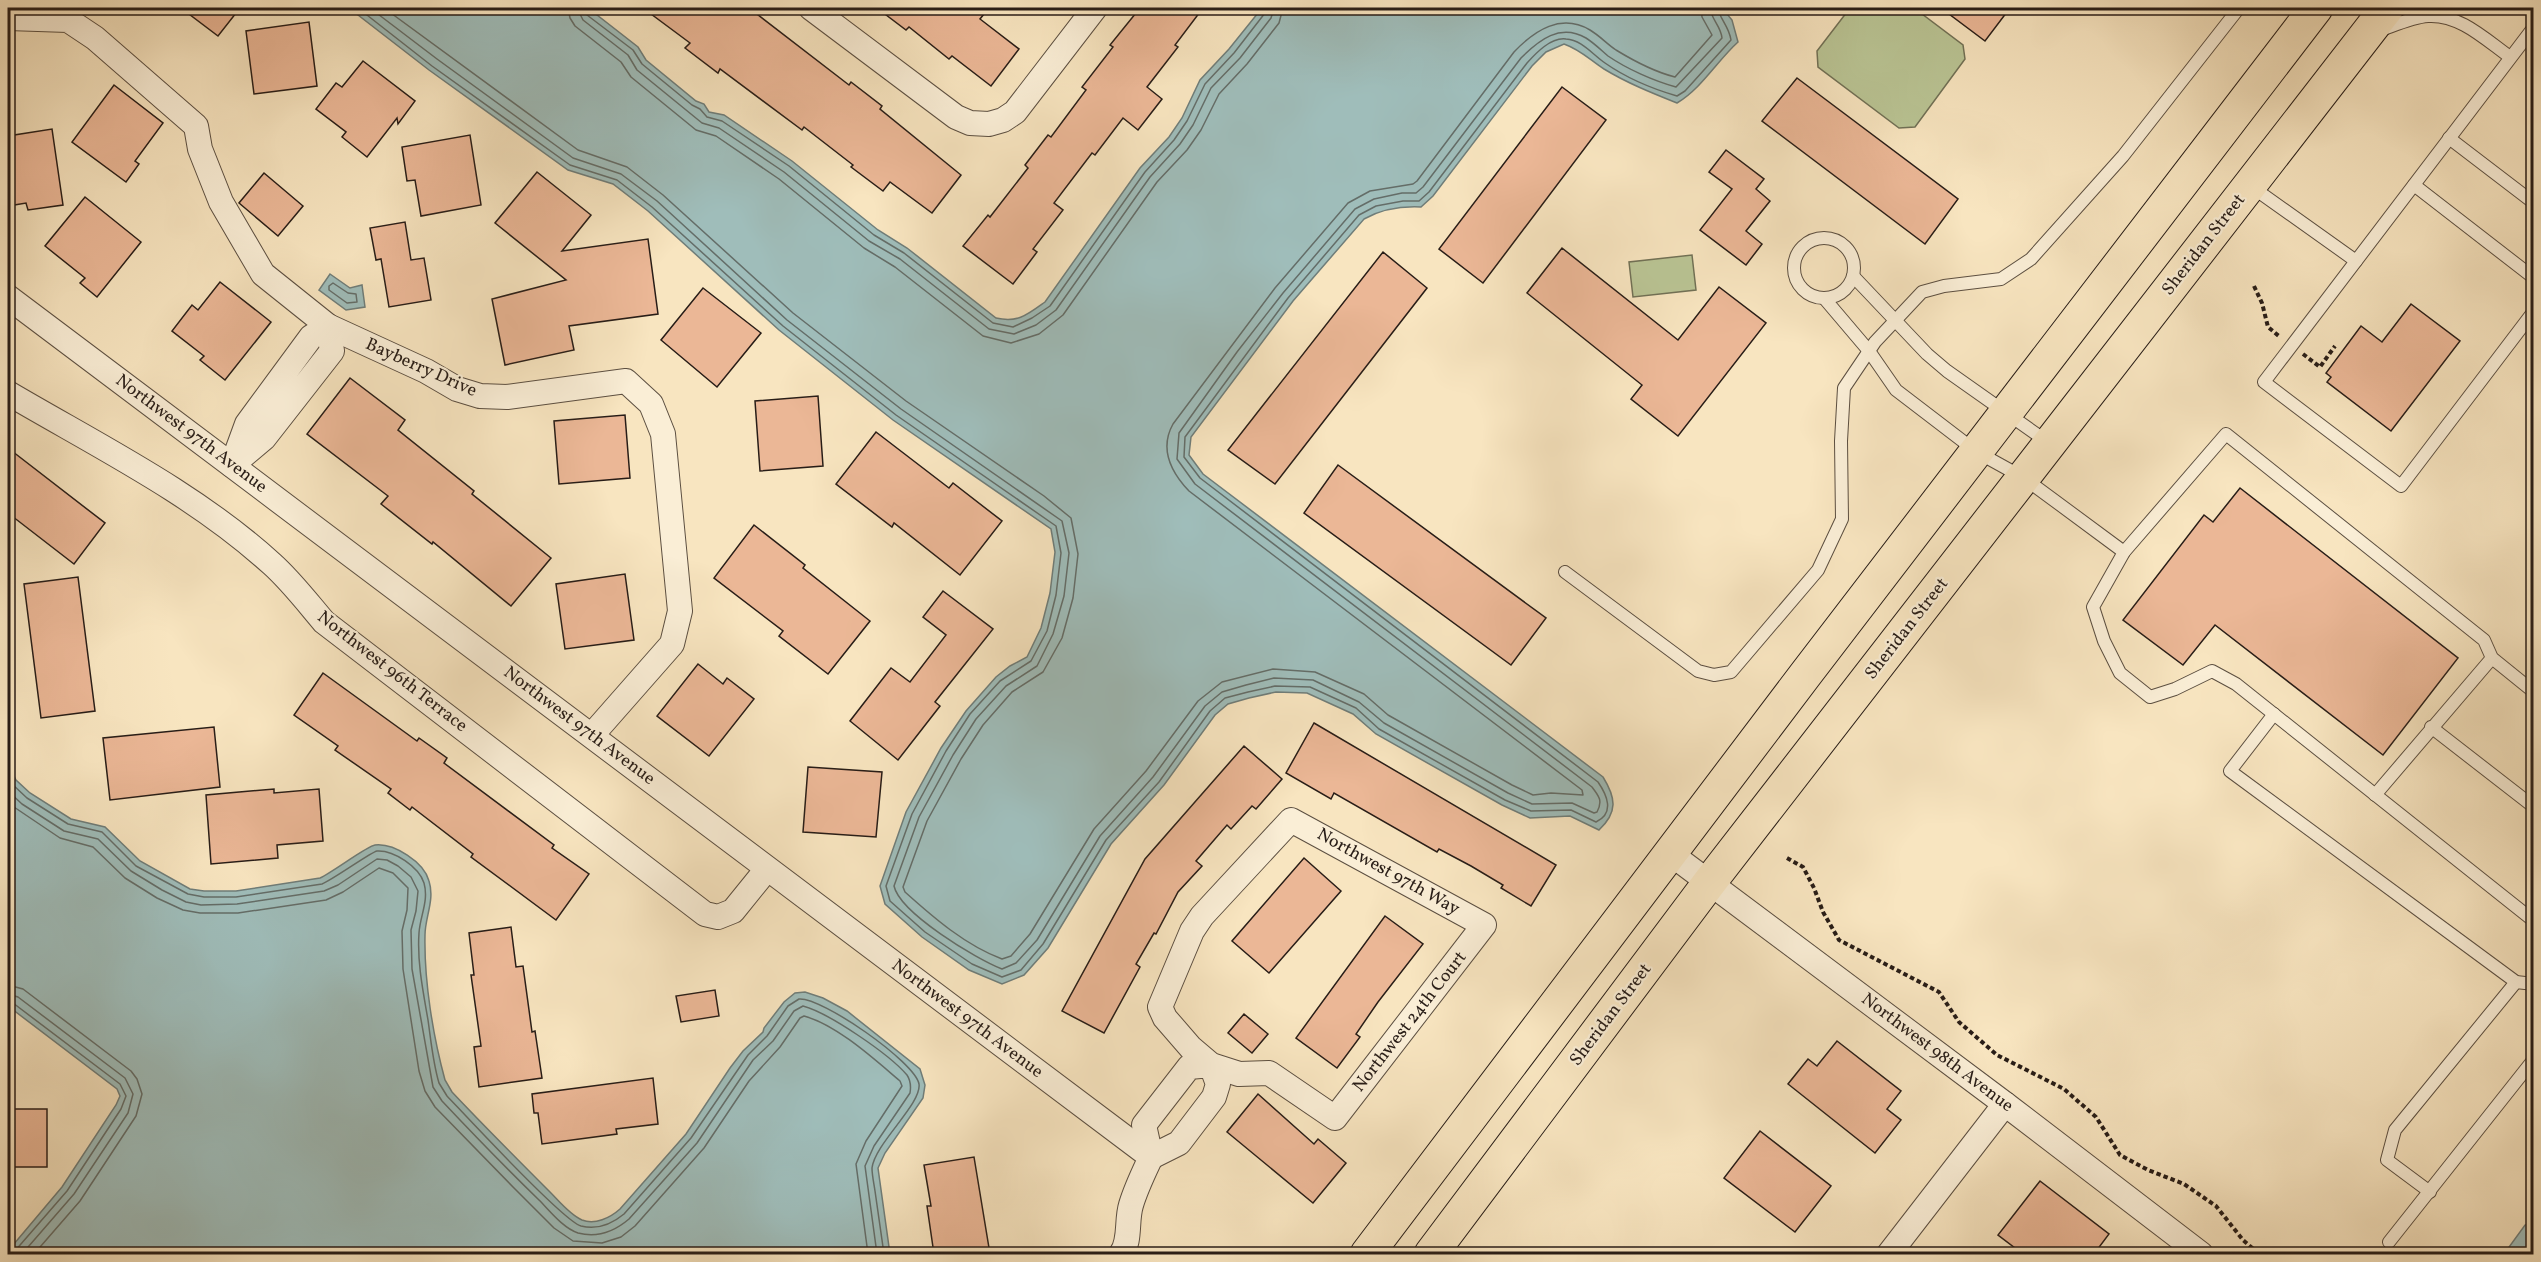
<svg xmlns="http://www.w3.org/2000/svg" width="2541" height="1262" viewBox="0 0 2541 1262" font-family="Vollkorn,serif">
  <style>
    .green { fill: #bac595; stroke: #717156; stroke-width: 1.5 }
    .water { fill: #9fbdba; stroke: #6f7d79; stroke-width: 1.5 }
    .lines { fill: none; stroke-linecap: round; stroke-linejoin: round }
    .shore { stroke: #646d68; stroke-width: 1.5 }
    .building { fill: #ebb796; stroke: #281d17; stroke-width: 1.5 }
    .service-casing { stroke: #5c4f41; stroke-width: 14 }
    .minor-casing { stroke: #5c4f41; stroke-width: 26 }
    .primary-casing { stroke: #281d17; stroke-width: 35 }
    .path { stroke: #281d17; stroke-width: 4; stroke-dasharray: 4.5 3; stroke-linecap: butt }
    .service { stroke: #faeed6; stroke-width: 12 }
    .minor { stroke: #faeed6; stroke-width: 24 }
    .primary { stroke: #f8e5c0; stroke-width: 33 }
    .labels { text-anchor: middle; dominant-baseline: central; stroke-width: 4.5; stroke-linejoin: round; paint-order: stroke }
    .street-label { font-size: 18px; fill: #281d17; stroke: #faeed6 }
  </style>
  <rect width="100%" height="100%" fill="#f8e5c0"/>
  <filter id="stains"><feTurbulence type="fractalNoise" baseFrequency=".00333" numOctaves="4"/><feColorMatrix values="0 0 0 0 .2 0 0 0 0 .09 0 0 0 0 .02 0 0 0 .5 -.17"/></filter>
  <radialGradient id="worn" r=".72"><stop offset=".6" stop-color="#630" stop-opacity="0"/><stop offset="1" stop-color="#630" stop-opacity=".3"/></radialGradient>
  <g class="green">
    <path d="M1850 8H1914L1963 45 1965 59 1915 127 1899 128 1818 67 1817 51Z"/>
    <path d="M1692 255 1696 290 1633 297 1629 262Z"/>
  </g>
  <g class="water">
    <path d="M349 8H588L638 47 646 60 696 101 704 104 709 112 724 115 792 161 878 230 907 248 996 318C1018 323 1027 315 1045 302L1140 168 1169 137 1182 118 1200 80 1229 49 1262 8H1722L1732 20 1738 42C1717 61 1702 88 1677 103 1652 93 1627 83 1604 69 1590 60 1581 50 1564 44L1546 52 1532 66 1433 196 1421 207C1400 206 1382 209 1364 219L1293 301 1191 437 1189 455 1203 474 1603 777C1616 798 1618 812 1599 830L1570 816 1530 818 1502 805 1376 734 1353 714 1307 693 1276 692 1249 698 1228 704 1215 715 1164 785 1111 844 1048 948 1024 975 1002 984 969 970 922 937 885 904 880 886 906 812 941 748 966 711 996 677 1010 666 1027 657 1041 628 1050 593 1055 552 1051 529 893 420 779 330 648 211 613 184 568 170 429 70Z"/>
    <path d="M330 274 350 288 362 285 365 307 346 310 319 290Z"/>
    <path d="M8 754 10 768 16 780 30 793 71 819 105 827 140 861 190 889 204 891H236L320 878C333 872 367 846 375 845 394 843 424 862 429 881 435 900 425 917 425 935 424 981 433 1036 445 1080L452 1092C484 1126 517 1159 550 1192 559 1201 570 1215 582 1220 595 1225 610 1218 620 1209L686 1134 730 1068 743 1051 763 1032 764 1028 784 1002 795 993 805 992 823 998 847 1011 920 1069 925 1085 923 1098 885 1153 878 1168 890 1254H8V1251L62 1187 116 1105 120 1096 117 1089 8 1006Z"/>
    <path d="M2533 1222V1254H2504L2525 1225Z"/>
  </g>
  <g class="lines">
    <g class="shore">
      <path d="M358 8 432 66 570 165 617 180 652 207 783 326 896 415 1056 526 1061 553 1056 595 1047 631 1031 661 1000 681 970 714 946 751 912 814 886 886 890 901 925 932 972 964 1002 977 1021 970 1043 944 1106 840 1159 782 1210 711 1225 698 1248 692 1275 686 1310 687 1356 708 1379 729 1505 800 1531 811 1571 810 1596 822C1615 813 1607 795 1598 782L1200 478 1184 457 1185 437 1288 298 1359 215 1376 206 1403 201H1419L1429 192 1527 63C1536 53 1551 37 1566 39 1582 40 1592 54 1605 63 1625 77 1653 89 1677 96L1685 91 1731 40C1729 26 1719 18 1718 8"/>
      <path d="M370 8 437 59 573 158 621 174 657 201 787 320 901 409 1062 521 1069 553 1064 596 1053 634 1037 666 1006 686 976 719 953 755 919 817 894 886C900 913 976 959 1002 969L1016 963 1037 940 1100 836 1153 777 1205 706 1222 692 1246 685 1274 678 1313 680 1359 702 1384 723 1508 793 1532 804 1572 803 1594 813 1597 812C1603 801 1599 796 1592 787L1195 484 1177 459 1179 433 1237 352 1283 293 1355 209 1374 199 1402 193H1416L1423 187 1521 58C1539 40 1560 23 1586 38 1594 43 1601 50 1608 56 1627 69 1654 81 1676 87L1722 38C1721 26 1711 19 1710 8"/>
      <path d="M384 8 578 150 627 167 663 195 793 313 906 401 1044 496 1071 518 1078 554 1073 598 1062 638 1043 672 1012 692 983 725 961 759 927 821 903 887 905 892C934 918 965 945 1002 959L1011 956 1030 934 1094 829 1146 771 1198 701 1222 682 1273 669 1315 672 1364 694 1388 715 1512 785 1533 795 1551 793 1583 795 1582 790 1189 491C1171 472 1159 449 1173 424L1275 288 1348 203 1370 191 1413 184 1417 181 1514 52C1535 30 1561 13 1590 30 1600 36 1607 44 1616 50 1634 61 1655 72 1675 77L1712 35 1702 17 1701 8"/>
      <path d="M568 8 570 18 575 26 621 62 631 77 696 130 716 136 779 179 864 248 895 267 983 336 1011 343 1039 334 1063 315 1157 182 1187 150 1201 130 1219 94 1247 64 1279 23 1283 8"/>
      <path d="M577 8 583 20 628 55 637 70 702 123 719 128 784 172 869 241 900 259 989 329 1014 334 1036 325 1056 310 1150 177 1180 144 1193 125 1211 88 1240 58 1271 18 1274 8"/>
      <path d="M585 8 587 15 633 50 642 64 692 105 700 109 707 117 722 121 789 166 874 235 904 253 993 323 1013 327 1032 318 1050 306 1145 172 1174 140 1187 121 1205 84 1234 53 1265 13 1266 8"/>
      <path d="M333 283 348 293 356 294 357 302 347 303 329 290V286Z"/>
      <path d="M8 776 12 784 27 798 68 824 102 832 136 866 188 894 204 897H236L322 884C334 879 371 852 377 851 394 850 419 867 424 883 429 901 420 916 419 933 417 962 423 991 428 1020 431 1041 433 1063 439 1083L447 1096C467 1117 563 1221 581 1226 597 1230 612 1224 624 1214L691 1138 748 1055 767 1036 788 1006 799 999C822 997 915 1062 919 1084 922 1104 875 1143 872 1168 872 1175 874 1184 875 1191 878 1212 881 1233 884 1254"/>
      <path d="M8 791 22 804 64 831 98 839 131 871 162 890 186 902 201 905 237 904 324 891 338 885 377 859 387 860 398 866 411 877 418 891 416 911 411 930 412 969 433 1087 442 1101C474 1135 506 1168 539 1200 550 1211 563 1228 578 1233 597 1238 615 1231 629 1219L697 1143 753 1060 773 1041 794 1011 803 1006C829 1013 889 1054 907 1075 911 1081 911 1087 910 1093L874 1146 865 1166 877 1254"/>
      <path d="M8 803 60 838 93 847 125 878 157 898 183 910 200 913H238L326 900 343 892 379 868 393 873 408 888 407 910 402 931 403 969 419 1071 425 1091 435 1107 514 1188 554 1228 573 1241 602 1243 621 1237 635 1226 704 1148 749 1081 780 1047 800 1018 804 1016C837 1025 874 1059 900 1081L902 1086 866 1141 856 1164 868 1254"/>
      <path d="M8 985 23 989 131 1071 137 1079 142 1094 136 1116 80 1201 34 1254"/>
      <path d="M8 994 18 997 125 1078 133 1094 128 1113 74 1194 22 1254"/>
      <path d="M8 1002 13 1003 120 1084 126 1096 121 1109 67 1191 14 1252 8 1254"/>
    </g>
  </g>
  <g class="building">
    <path d="M181 8H240L218 36Z"/>
    <path d="M643 8H749L849 85 851 82 882 106 880 109 961 175 932 213 890 182 883 191 851 167 853 165 804 127 802 130 720 69 718 73 685 48 690 43Z"/>
    <path d="M877 8H989L980 19 1019 49 991 86 952 56 949 59 909 27 906 30Z"/>
    <path d="M1140 8H1203L1175 45 1178 47 1147 87 1162 99 1138 130 1123 118 1095 155 1092 153 1054 203 1063 210 1033 249 1037 252 1013 284 963 246 988 215 990 217 1028 168 1025 165 1048 135 1051 137 1086 90 1082 87 1113 47 1110 45Z"/>
    <path d="M1941 8H2010L1985 41Z"/>
    <path d="M309 22 317 86 254 94 246 31Z"/>
    <path d="M363 61 415 101 398 124 397 118 367 157 342 137 346 132 316 109 336 83 342 87Z"/>
    <path d="M1797 78 1958 199 1925 244 1762 121Z"/>
    <path d="M114 85 163 123 135 161 139 164 126 182 72 142Z"/>
    <path d="M1562 87 1606 120 1483 283 1439 249Z"/>
    <path d="M52 129 63 205 28 210 26 203 8 206V136Z"/>
    <path d="M470 135 481 205 421 216 415 180 407 181 402 147Z"/>
    <path d="M1726 150 1764 179 1756 189 1770 201 1746 231 1762 244 1746 265 1700 230 1732 189 1709 172Z"/>
    <path d="M537 172 591 215 562 251 648 239 658 314 569 326 574 350 505 365 492 299 566 280 495 223Z"/>
    <path d="M264 173 303 206 278 236 239 203Z"/>
    <path d="M85 197 141 242 97 297 80 283 85 278 45 246Z"/>
    <path d="M405 222 411 260 424 258 431 300 389 307 381 259 376 260 370 228Z"/>
    <path d="M1562 248 1678 340 1719 287 1766 323 1678 436 1631 399 1642 385 1527 293Z"/>
    <path d="M1383 252 1427 288 1275 484 1228 450Z"/>
    <path d="M220 282 271 322 225 380 200 360 204 356 172 331 192 305 198 310Z"/>
    <path d="M703 288 761 333 717 387 661 340Z"/>
    <path d="M2411 304 2460 341 2391 431 2327 382 2331 377 2326 373 2361 326 2382 342Z"/>
    <path d="M350 378 405 420 398 430 474 491 472 494 551 558 511 606 433 542 432 544 381 504 388 496 307 434Z"/>
    <path d="M818 396 823 466 760 471 755 401Z"/>
    <path d="M625 415 630 478 559 484 554 421Z"/>
    <path d="M876 432 949 488 953 483 1002 521 960 575 894 523 892 527 836 484Z"/>
    <path d="M8 448 105 523 74 564 8 513Z"/>
    <path d="M1338 465 1546 618 1511 665 1304 513Z"/>
    <path d="M2240 488 2458 658 2383 755 2215 625 2183 665 2123 620 2204 515 2213 522Z"/>
    <path d="M754 525 805 565 803 568 870 621 828 674 779 636 783 631 714 578Z"/>
    <path d="M625 574 634 640 565 649 556 584Z"/>
    <path d="M78 577 95 711 41 718 24 584Z"/>
    <path d="M943 591 993 629 935 702 940 706 898 760 850 721 891 668 910 682 946 635 923 617Z"/>
    <path d="M698 664 723 684 727 678 754 699 709 756 657 716Z"/>
    <path d="M323 673 417 741 419 738 447 758 444 763 554 845 552 848 589 874 556 920 471 857 473 854 412 807 410 810 388 793 391 789 335 750 338 746 294 715Z"/>
    <path d="M1314 723 1556 865 1531 906 1501 888 1503 885 1471 866 1439 849 1437 852 1334 793 1331 799 1286 773Z"/>
    <path d="M214 727 220 787 110 800 103 738Z"/>
    <path d="M1244 746 1282 779 1256 809 1252 806 1231 829 1227 825 1196 861 1202 866 1178 892 1156 934 1154 933 1136 964 1140 967 1104 1033 1062 1011 1145 859Z"/>
    <path d="M808 767 882 772 876 837 803 832Z"/>
    <path d="M274 789V793L319 789 323 841 277 845 278 858 211 864 206 795Z"/>
    <path d="M1304 858 1341 891 1269 973 1232 941Z"/>
    <path d="M1385 916 1423 944 1378 1002 1356 1034 1360 1037 1337 1068 1296 1038Z"/>
    <path d="M511 927 516 967 523 966 532 1032 535 1031 542 1078 479 1087 474 1047 481 1046 471 975H474L469 933Z"/>
    <path d="M715 990 719 1016 681 1022 676 996Z"/>
    <path d="M1244 1014 1268 1034 1252 1053 1228 1033Z"/>
    <path d="M1837 1041 1901 1091 1887 1109 1901 1120 1875 1153 1788 1084 1808 1059 1817 1066Z"/>
    <path d="M653 1078 658 1124 616 1129 617 1134 542 1144 538 1113H534L532 1094Z"/>
    <path d="M1258 1094 1314 1144 1318 1139 1346 1163 1313 1203 1227 1132Z"/>
    <rect x="8" y="1109" width="39" height="58"/>
    <path d="M1760 1131 1831 1186 1795 1232 1724 1178Z"/>
    <path d="M974 1157 990 1254H934L927 1206H931L924 1165Z"/>
    <path d="M2040 1181 2109 1234 2094 1254H2023L1998 1235Z"/>
  </g>
  <g class="lines">
    <defs>
      <g id="service">
        <path d="M2534 27 2264 382 2401 486 2534 311"/>
        <path d="M2378 31C2393 26 2412 17 2428 16 2460 14 2486 40 2510 57"/>
        <path d="M2449 138 2534 203"/>
        <path d="M2414 185 2534 278"/>
        <path d="M2252 187 2356 261"/>
        <circle cx="1824" cy="268" r="30"/>
        <path d="M1853 276 1927 354 1947 371 2049 443"/>
        <path d="M1824 298 1869 351 1896 390 1977 452 2024 478 2124 552"/>
        <path d="M1565 572 1698 671 1714 675 1731 672 1818 570 1842 519 1841 441 1844 388 1875 342 1922 292 1944 286 2001 279 2031 259 2123 156 2239 8"/>
        <path d="M2534 692 2492 658 2484 640 2226 434 2124 552 2093 607 2104 641 2120 673 2150 697 2175 689 2212 671 2236 684 2534 921"/>
        <path d="M2274 714 2230 771 2516 982 2534 984"/>
        <path d="M2431 727 2534 807"/>
        <path d="M2375 795 2492 658"/>
        <path d="M2430 1192 2387 1160 2395 1130 2516 982"/>
        <path d="M2389 1242 2534 1059"/>
      </g>
      <g id="minor">
        <path d="M811 8 956 117 970 123 989 124 1003 120 1015 112 1095 8"/>
        <path d="M8 18 68 20 95 38 196 126 200 149 221 202 263 274 328 326 426 371 457 389 480 396 507 397 626 381 651 404 663 434 680 611 672 644 592 735"/>
        <path d="M8 297 1151 1157"/>
        <path d="M328 326 332 351 264 438 232 465 247 424 311 337Z"/>
        <path d="M8 393C98 446 194 493 272 564 291 581 307 602 324 622L705 914 718 917 733 911 767 869"/>
        <path d="M1291 820 1484 925 1335 1118 1269 1073 1239 1074 1211 1065 1191 1048 1165 1018 1160 1007 1192 931 1202 916Z"/>
        <path d="M1671 854 2005 1104 2201 1254"/>
        <path d="M1211 1065 1218 1084 1214 1097 1179 1143 1151 1157 1144 1125 1189 1067Z"/>
        <path d="M1121 1254C1131 1241 1126 1221 1131 1205 1136 1188 1144 1172 1151 1157"/>
        <path d="M1889 1254 2005 1104"/>
      </g>
      <g id="primary">
        <path d="M1367 1254 1805 675 2316 8"/>
        <path d="M1431 1254 1709 883 2387 8"/>
      </g>
    </defs>
    <use href="#service" class="service-casing"/>
    <use href="#minor" class="minor-casing"/>
    <use href="#primary" class="primary-casing"/>
    <g class="path">
      <path d="M2254 286 2262 303 2268 327 2280 337"/>
      <path d="M2303 354 2320 367 2335 346"/>
      <path d="M1787 858 1803 867 1814 888 1823 912 1839 940 1939 992 1959 1022 1997 1055 2064 1089 2096 1117 2120 1155 2148 1170 2184 1184 2216 1206 2243 1240 2259 1254"/>
    </g>
    <use href="#service" class="service"/>
    <use href="#minor" class="minor"/>
    <use href="#primary" class="primary"/>
  </g>
  <g class="labels">
    <g class="street-label">
      <text transform="translate(2204 245) rotate(-52)">Sheridan Street</text>
      <text transform="translate(421 368) rotate(24)">Bayberry Drive</text>
      <text transform="translate(191 434) rotate(37)">Northwest 97th Avenue</text>
      <text transform="translate(1907 629) rotate(-52)">Sheridan Street</text>
      <text transform="translate(392 672) rotate(38)">Northwest 96th Terrace</text>
      <text transform="translate(579 726) rotate(37)">Northwest 97th Avenue</text>
      <text transform="translate(1388 872) rotate(29)">Northwest 97th Way</text>
      <text transform="translate(1611 1015) rotate(-53)">Sheridan Street</text>
      <text transform="translate(967 1019) rotate(37)">Northwest 97th Avenue</text>
      <text transform="translate(1410 1022) rotate(-52)">Northwest 24th Court</text>
      <text transform="translate(1937 1053) rotate(37)">Northwest 98th Avenue</text>
    </g>
  </g>
  <rect width="2541" height="1262" fill="none" stroke="#f8e5c0" stroke-width="30"/>
  <rect x="9" y="9" width="2523" height="1244" fill="none" stroke="#281d17" stroke-width="3"/>
  <rect x="15" y="15" width="2511" height="1232" fill="none" stroke="#281d17" stroke-width="1.5"/>
  <rect width="100%" height="100%" filter="url(#stains)"/>
  <rect width="100%" height="100%" fill="url(#worn)"/>
</svg>
